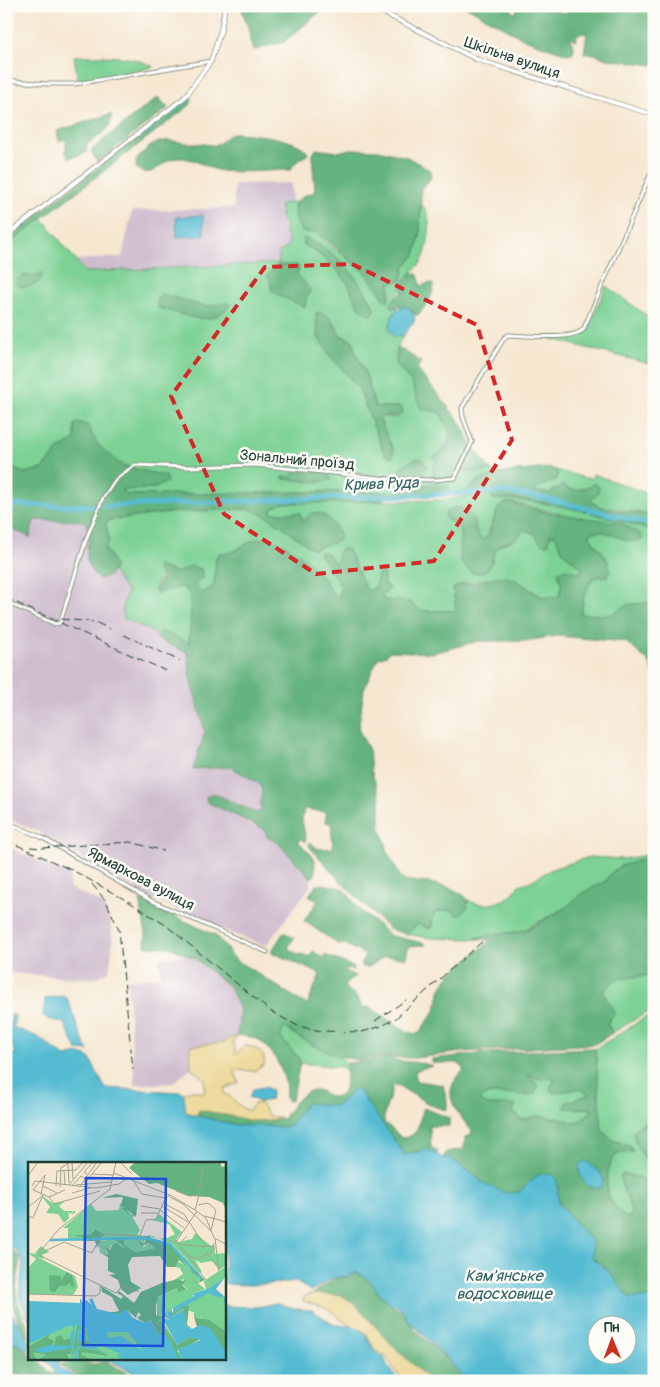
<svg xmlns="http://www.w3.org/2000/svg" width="660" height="1387" viewBox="0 0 660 1387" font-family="Pangolin,sans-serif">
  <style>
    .industrial { fill: #cfbdce }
    .green { fill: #7cd194; stroke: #4e8764; fill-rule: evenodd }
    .forest { fill: #65b37e; stroke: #427859; fill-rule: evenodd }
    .sand { fill: #eeda9e; stroke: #868c69 }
    .water { fill: #54bbd2; stroke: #3a7c83; fill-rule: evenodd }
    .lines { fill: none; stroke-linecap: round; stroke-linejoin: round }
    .stream { stroke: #54bbd2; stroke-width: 1 }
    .river { stroke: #54bbd2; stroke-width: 5 }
    .tertiary-casing { stroke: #8a9282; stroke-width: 5 }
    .secondary-casing { stroke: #8a9282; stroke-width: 5.5 }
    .tertiary { stroke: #fff; stroke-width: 3 }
    .secondary { stroke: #fff; stroke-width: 4 }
    .rail { stroke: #1f3d34; stroke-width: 1; stroke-dasharray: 8 4; stroke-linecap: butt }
    .marked { fill: none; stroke: #d62828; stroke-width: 4; stroke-dasharray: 10 6; stroke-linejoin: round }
    .labels { text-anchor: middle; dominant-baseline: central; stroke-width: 5; stroke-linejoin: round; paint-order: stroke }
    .street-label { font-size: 15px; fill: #1f3d34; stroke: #fdfcf7 }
    .water-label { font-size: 16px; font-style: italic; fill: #2f6363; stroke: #fdfcf7 }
    .inset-river { fill: none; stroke: #54bbd2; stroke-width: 2.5 }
    .inset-road { fill: none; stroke: #a0a392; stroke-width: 1 }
    .view { fill: #1d4ed8; fill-opacity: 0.15; stroke: #1d4ed8; stroke-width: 2.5 }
    .inset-edge { fill: none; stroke: #1f3d34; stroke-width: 2.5 }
  </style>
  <rect width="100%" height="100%" fill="#fdfcf7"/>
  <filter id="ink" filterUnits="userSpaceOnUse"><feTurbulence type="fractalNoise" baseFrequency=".02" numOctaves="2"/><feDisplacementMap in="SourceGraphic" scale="10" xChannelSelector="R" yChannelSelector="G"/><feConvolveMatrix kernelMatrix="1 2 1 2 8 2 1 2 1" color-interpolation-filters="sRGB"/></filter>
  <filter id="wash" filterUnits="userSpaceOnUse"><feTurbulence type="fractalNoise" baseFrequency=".0096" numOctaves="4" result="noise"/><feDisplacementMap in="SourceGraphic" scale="20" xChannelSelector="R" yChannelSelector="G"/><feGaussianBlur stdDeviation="1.12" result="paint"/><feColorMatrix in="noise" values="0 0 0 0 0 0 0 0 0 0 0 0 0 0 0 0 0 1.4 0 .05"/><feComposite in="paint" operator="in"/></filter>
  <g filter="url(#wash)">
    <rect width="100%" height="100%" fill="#f6e7d1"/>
    <g class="industrial">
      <path d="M291 183 292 203 280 204 285 235H288V247L279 252V263L85 272 76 260 122 257 132 211 234 208V184Z"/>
      <path d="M34 520 84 521 92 532 87 546 109 576 112 571 127 592 123 605V618L157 634 158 639 188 653 190 675 205 732 193 769 231 767 253 780 260 784 262 810 256 813 207 801 264 829 268 838 277 842 311 878V885L266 946 236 935 149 897 37 831 6 818V527L30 536Z"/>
      <path d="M6 846 70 875 69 888 103 904 110 920 113 942 109 971 94 979 6 973Z"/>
      <path d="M189 955 230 987 240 1010 237 1035 224 1042 190 1046 191 1068 173 1083 135 1085 127 980 161 977 159 958Z"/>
    </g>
    <g class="green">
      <path d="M74 56C100 56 132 54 154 67L117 75 78 80Z"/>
      <path d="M296 202 294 208 329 245 366 272 384 299 390 296V283L402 280 405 266 415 255 420 236 421 204C434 214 429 246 423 259 418 268 410 273 405 280 403 283 393 303 392 307L398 308 390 325 397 337 404 335C381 370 413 367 417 400 423 404 432 407 438 411 457 426 451 447 434 458L438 460 434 465 457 471H491L497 474 523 470 479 480 467 490 450 493V490L434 484 401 487 399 494 362 491 127 495 120 490 155 488 166 476C141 470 115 468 98 446 91 436 92 428 80 422L75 424V440L58 450 43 469 24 473 6 466V246L42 218 85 272 279 263V252L288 247V236L285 235V224L281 219 280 204ZM304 245C312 247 324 248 330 252 344 260 371 296 375 311L352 295C348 274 322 255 304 245ZM277 265 299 267 297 275 304 282 306 302C295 305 278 296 271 288V282L267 275ZM161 294C176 298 190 304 205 306 214 307 220 304 229 307 206 325 183 313 158 308V297ZM316 313 333 321 341 335 353 341 355 352 366 374 375 407H398L395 418 383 416 380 420 384 433 395 452 385 455 359 389 329 354 318 337Z"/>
      <path d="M606 286 654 321V365L544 337 582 335 588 331Z"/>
      <path d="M556 470 585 478H592L593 474 654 496V515L597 506 591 500 595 496 594 484 578 490 557 488 550 493H537L534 489 558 475Z"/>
      <path d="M477 495H491L493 499C548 499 602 515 654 531V541L649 548 654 551V603L629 604 610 615H581L584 595 593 578 607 575C613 553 596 551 589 534 609 524 623 547 642 540L555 512C539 511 524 503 507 502L496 513 486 539H480C469 521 482 523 461 508L447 520C467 528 459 540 459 558L493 561C494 543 503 546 515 539 518 537 520 533 524 530L534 533 539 541 549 539 551 535H555L563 552 582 567 581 572 576 573 572 570 559 576 562 587 559 596 543 598 532 590 484 579C473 584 462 581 453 589L456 611H421L409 602 383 600 381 596 388 587 384 584V577L378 574 376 587 369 591 366 589 347 549 335 563 332 561 328 554H319L341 586 338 600C332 595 328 585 323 578 309 561 278 534 255 540 241 544 235 555 220 553L217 555 214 586 202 593 195 585 191 566 177 573 164 568 155 587 157 593 181 587 188 591C190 608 195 625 189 643H187L162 631 157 634 123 618V605L127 592 112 571 114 569 112 559 105 549 109 540 106 524 108 520 177 512 247 509C272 514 292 536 313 549L330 542 309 518 302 519 296 513H270L272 509 283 503 443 500Z"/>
      <path d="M654 854V856L621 866 611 873 606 881 581 894 568 906 520 932 489 934 473 939 430 938 406 934 418 924 432 927V917L436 912 467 908 468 900C485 910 510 902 519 885L529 882 552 869 589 857 623 859Z"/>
      <path d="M654 972V1008L612 1033 607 1022 614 1014C612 1004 604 1000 604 991L616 979 643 976Z"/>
      <path d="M654 1012V1118L638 1126 633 1132 635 1141 654 1175V1194C651 1181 636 1175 623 1174L620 1177C621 1191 634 1204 630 1217H625C621 1212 615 1207 612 1202 605 1192 605 1159 618 1154 622 1152 629 1153 633 1152L630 1146 613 1140 602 1131 595 1049Z"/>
      <path d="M286 1028C303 1045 330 1047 347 1063V1071L341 1067 300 1063 298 1057 281 1038 282 1030Z"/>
      <path d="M528 1074 539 1079 555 1078 550 1089C563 1093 575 1085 587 1092L589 1095 565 1103 573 1109 591 1108V1112L576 1123 538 1116 520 1120 507 1106 488 1105 480 1101 479 1097C489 1093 519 1092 529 1096L536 1082Z"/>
    </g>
    <g class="forest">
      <path d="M242 6H327L284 42 255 50C248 46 251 38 249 31 247 22 242 16 242 6Z"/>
      <path d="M465 6H510L513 13H516L517 6H554L558 11 565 13 569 11 567 6H654V65L607 59 595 54 584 53 587 33 577 34 576 40 569 37 574 47 573 53 567 54 524 39Z"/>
      <path d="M190 96 192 100 190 105 6 246V239Z"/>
      <path d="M158 97 168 108 97 162 91 150Z"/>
      <path d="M111 114C114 129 99 136 87 144L86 153 69 158 66 153V139L59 141 57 131Z"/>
      <path d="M232 133C247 133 303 138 308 154L294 164 291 170C273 170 232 174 217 170 202 166 194 157 177 158 160 159 154 182 136 168V161C160 129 173 145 204 144 207 144 213 146 216 145 221 143 226 136 232 133Z"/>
      <path d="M316 149 338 152 350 149 378 150 407 157 430 170 431 178 421 189 420 236 415 255 405 266 402 280 390 283 388 301 384 299C369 271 342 254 318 233L302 232C295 219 288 205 304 196 309 193 311 195 315 190L312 156Z"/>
      <path d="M303 238C335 249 360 279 375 309L372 315C359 313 355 300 351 289 348 283 342 277 339 272 329 261 317 252 304 245Z"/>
      <path d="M277 265H297L299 267 297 275 310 289 309 295 306 297 305 307C301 306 274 293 271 290V282L267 275Z"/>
      <path d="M413 272 418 275 421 286 429 283 433 284C435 296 425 306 418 315H415L412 310 401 306 392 307 390 304 401 293 404 281Z"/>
      <path d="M42 274 41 280C33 286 23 290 15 284L16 280 22 276Z"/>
      <path d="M161 294 207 307 227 303 230 305C208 331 185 313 158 308L157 299Z"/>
      <path d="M316 313C333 312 333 328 341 336 344 338 349 339 353 341L355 352 366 374 375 407H402L403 412 399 416H384L380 420C383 430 396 449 393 457L385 455 359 389 329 354 318 337Z"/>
      <path d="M398 347 421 362 417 369 462 424 470 442 491 471H457L452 477H434L433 468 437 460 433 457C457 445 453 431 439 412L421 409 417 400 413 385 396 364Z"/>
      <path d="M79 422 88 426 98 445 122 466 166 476 167 482 155 488 121 490 127 495 378 491 385 494 384 500 341 503H283L272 509 270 513H300L302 519 305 521 311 513C327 511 335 524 340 537L338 541 313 549C292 536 272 514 247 509L177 512 109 520 106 524 109 540 105 549 115 566 109 576 99 579C83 567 86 549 91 532L84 521 34 520 30 537 6 527V466L24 473 43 469 58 450 75 440V424Z"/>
      <path d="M416 458 422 459 427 466 424 473H413L410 476 399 474 402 466Z"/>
      <path d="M550 468 556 470 558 475 556 480 534 489 537 493H550L563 485C573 494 583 489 594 484L599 487 598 492 591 500C598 512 639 513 654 515V531C602 515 548 499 493 499L487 490H467C480 473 528 470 550 468Z"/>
      <path d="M308 471C316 472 328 471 332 480L317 482 283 479V477L292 476 295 472Z"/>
      <path d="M434 484 448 485 450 493 399 494 400 487Z"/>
      <path d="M507 502 545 512 621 523 642 535V540C623 547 609 524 589 534 595 549 608 552 610 571L607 576 593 578 584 595 581 614 610 615 629 604 654 603V675L649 662 626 642 556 636 526 641H479L432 653 389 651 387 655 378 658 364 689 359 724 360 733 369 750 371 770 380 797V825L389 855 402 880C420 882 457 884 468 900L467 908 460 915H456L452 910C427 911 437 913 430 929L418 924 406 934 389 929 343 884 309 846 310 842 318 849 333 848 331 823 326 822V812L304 809 302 819 306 842 302 839 299 842 315 859V875L311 878 277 842 268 838 264 829 207 802 206 797 213 793 256 813 262 810 260 804 262 792 260 784 253 780 231 767 193 769 205 732 190 675 188 653 157 639 156 636 161 631 189 643 191 606 187 589 181 587 157 593 155 591 162 576 157 569 158 566 177 573 191 566 201 569 203 577 195 585 203 593 214 586 216 557 220 553C235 556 241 544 255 540 279 533 309 561 323 578 328 585 332 594 338 600L341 586 319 552H325L335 563 338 560V552L341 549H347L350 554 366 589 369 591 376 587 378 574 383 570 384 584 389 589 382 596 383 600 409 602 421 611H456L453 589C461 581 466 586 475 583 486 581 493 575 506 577 531 582 532 603 559 596L562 587 558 572 567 569 577 573 581 572 582 568 563 552 555 535H550L549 543 545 545 539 541 534 533 524 530C520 533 518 536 515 539 509 543 502 542 497 548 488 561 496 573 472 573L461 563 460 528C456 522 449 522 445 517L446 512 456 507C481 512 469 526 482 540L489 535 498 508Z"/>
      <path d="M654 856V972L644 976 616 979 604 991C604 1000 612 1004 614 1014L607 1023 612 1033 595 1044 462 1052 415 1058 384 1057 357 1060 339 1056 312 1045 286 1028 282 1030 281 1038 298 1057 300 1063 292 1100 288 1101 285 1098C290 1080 273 1047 256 1039 251 1036 242 1036 237 1035L240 1010 230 987 194 958 169 947 145 946 146 935 140 900 215 935 236 960 307 1005 320 974 271 952 284 932 294 938 288 948 299 955 301 954 309 958 313 951 323 958 325 955 354 967 353 970 347 968 345 971 355 976 345 984V988L355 995 363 1008 369 1007 407 1032 418 1034 435 1011 441 988 450 974 491 940 473 939 489 934 517 932 532 927 568 906 581 894 606 881 611 873 621 866Z"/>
      <path d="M324 884 344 889 359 909 391 936 424 943 426 945 410 946 407 951V958L385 956 369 967H363L361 963 365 955 345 944H338L304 921 318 901 309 895 316 885Z"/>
      <path d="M591 1048 595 1049 602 1131 613 1140 629 1146 633 1152 617 1154C606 1164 604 1189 611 1201 614 1207 621 1212 625 1217H630C634 1204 621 1191 620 1177L624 1174 642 1179 653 1188 654 1198 645 1202 651 1224 654 1226V1298H629L602 1264 592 1258C587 1224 570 1229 559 1205 556 1200 558 1192 558 1186L539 1174C531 1179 527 1189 519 1192 492 1203 466 1160 443 1158L446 1152 464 1149 465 1137 470 1136 472 1132C457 1110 438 1095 463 1071V1067L457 1063H432V1059L487 1053ZM528 1074 539 1079 555 1078 550 1090 554 1093 578 1089 587 1092 588 1095 565 1103 564 1108H591V1112L576 1123 562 1119 538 1116 520 1120 518 1115 512 1113 516 1105H488L480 1101V1097L490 1094 534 1095 538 1086Z"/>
      <path d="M390 1058C404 1064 418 1060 432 1066L417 1070 415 1074 417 1081 443 1085 447 1102V1110C433 1109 408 1091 397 1085L392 1086C392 1098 383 1108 384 1122L402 1138C423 1135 416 1123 424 1108L449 1118V1126H430L431 1147 438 1151 436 1154C424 1148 419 1150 407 1155L403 1154C395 1140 384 1130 375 1116 369 1108 366 1096 358 1090L350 1093 336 1106 306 1103 289 1127 236 1125 198 1116V1111L201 1110 254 1121 283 1119C290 1109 305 1083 322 1092 328 1096 333 1099 340 1096L345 1089 347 1063Z"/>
      <path d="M654 1118 652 1143 654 1175 635 1141 633 1132 638 1126Z"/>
      <path d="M6 1248 15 1252 19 1257C21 1269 16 1280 16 1292 17 1310 29 1320 29 1337 9 1312 6 1280 6 1248Z"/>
      <path d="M353 1273C366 1273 375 1285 379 1296 389 1300 392 1309 403 1311 414 1333 426 1339 444 1356 451 1363 457 1373 463 1381H430L392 1345 356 1305 341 1295 312 1294 336 1278 350 1277Z"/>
      <path d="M16 1343 29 1353V1358H34L55 1376 18 1374 6 1376C6 1364 1 1345 16 1343Z"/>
      <path d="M76 1360 94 1364 107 1362 133 1376 149 1381H85L59 1365Z"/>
    </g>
    <g class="sand">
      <path d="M237 1035 233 1042 236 1054 245 1046C256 1047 266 1053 264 1065L254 1071 234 1070 239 1083 225 1088 224 1093C234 1098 239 1108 249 1111L254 1104 260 1103 269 1116 283 1119 254 1121 201 1110 198 1111 197 1116 185 1111 183 1093 192 1090 204 1093 205 1079 191 1068 190 1046 224 1042Z"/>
      <path d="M312 1294 341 1295 356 1305 392 1345 430 1381H402L385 1355 375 1350 367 1334 358 1328 346 1323 328 1309 303 1301 304 1297Z"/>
    </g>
    <g class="water">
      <path d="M203 215 204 236 177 237 176 217Z"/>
      <path d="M404 306 412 310 415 320 404 335 395 337 389 329C391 319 393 309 404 306Z"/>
      <path d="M62 996 67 998 83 1041 89 1051 77 1050 64 1023 48 1019 43 1015 45 999Z"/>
      <path d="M13 1014 15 1017 13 1027 38 1037 65 1057 80 1054 89 1057 105 1088 181 1092 184 1094 186 1113 236 1125 289 1127 306 1103 336 1106 353 1091 358 1090 405 1155 427 1149 443 1158H450L484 1183 505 1193 519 1192 539 1174H552L557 1180 559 1205 589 1238 592 1244V1258L609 1271 629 1298H654V1381H465L449 1360 407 1319 405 1311C400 1309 381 1297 379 1294 372 1283 369 1277 356 1272L349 1276 335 1277 311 1291 296 1282 250 1285 224 1284V1163H29V1321L19 1297 23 1263 17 1250 6 1247V1047L13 1054 16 1053 8 1042 6 1030 10 1028 11 1015ZM598 1324H628V1354H598Z"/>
      <path d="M264 1087 272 1090 270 1100 259 1102 249 1097 253 1089Z"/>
      <path d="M586 1161 600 1172 604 1181 601 1187C586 1192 577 1176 580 1163Z"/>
      <path d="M277 1303 294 1309 312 1310 335 1325H346L358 1328 366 1335 374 1351 384 1357 387 1365 399 1381H162L134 1373 111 1361 61 1360 57 1367 82 1381H6V1377H56L51 1364 39 1358H224V1306L257 1307Z"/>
      <path d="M6 1305 29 1339V1351L16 1342 6 1346Z"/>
    </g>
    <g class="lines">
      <path class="stream" d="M145 136 189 100"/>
      <g class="river">
        <path d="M6 505 96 506"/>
        <path d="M104 506 505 492 543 498 654 525"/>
      </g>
    </g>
  </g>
  <g filter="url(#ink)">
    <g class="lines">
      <defs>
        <g id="tertiary">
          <path d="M6 80 47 84H75L211 61"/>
          <path d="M6 602 55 624 60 623 87 537 103 498 116 479 135 465 189 467 256 465 389 479 435 480 455 478 472 442 463 417 462 408 504 338 508 335C525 335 570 341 583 330L654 166"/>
          <path d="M6 822 41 837 150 900 267 952"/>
        </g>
        <g id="secondary">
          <path d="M370 6 478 60 654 115"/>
          <path d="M6 236 185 97 211 61 221 30 225 6"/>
        </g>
      </defs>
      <use href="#tertiary" class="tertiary-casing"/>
      <use href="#secondary" class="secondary-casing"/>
      <use href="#tertiary" class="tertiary"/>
      <use href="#secondary" class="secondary"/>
      <g class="rail">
        <path d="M6 598 166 671"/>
        <path d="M61 619 95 622 110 629"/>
        <path d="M124 635 180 661"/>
        <path d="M6 840 69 869"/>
        <path d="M30 847 42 848 130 842 164 851"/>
        <path d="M65 866 131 903 167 926 270 1011 298 1026 321 1031 362 1032 382 1026 396 1018 485 939"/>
        <path d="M92 884 106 901 119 930 133 1070"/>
        <path d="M375 1021 406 1000"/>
      </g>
    </g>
  </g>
  <path class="marked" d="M352 264 477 325 512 440 434 561 316 574 224 514 171 396 265 267Z"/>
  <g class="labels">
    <g class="street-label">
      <text transform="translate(512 58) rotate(19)">Шкільна вулиця</text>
      <text transform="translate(297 460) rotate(5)">Зональний проїзд</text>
      <text transform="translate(141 879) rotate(28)">Ярмаркова вулиця</text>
    </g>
    <g class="water-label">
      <text transform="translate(381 484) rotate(-2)">Крива Руда</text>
      <text x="504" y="1276">Кам'янське<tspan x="504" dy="18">водосховище</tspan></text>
    </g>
  </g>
  <g transform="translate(28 1162)">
    <rect width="198" height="198" fill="#f6e7d1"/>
    <path d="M12 32 24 41 36 40 31 44 36 49H46L48 50 44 53 45 49 42 52 40 49 41 56 36 61 30 52 18 51 22 45ZM92 41 104 53 109 42 105 56 112 68 109 73 120 74 112 76 120 77 132 80 143 83 148 88 162 106 164 111 172 115 170 121 177 127 164 132 166 135 178 128 176 119 197 105V115L184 125 197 135V197H0V163L41 160 94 166 138 189 148 190 180 183 174 156 166 155V150L161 149 158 143 165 136 133 153 146 183H154L158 178 164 182 148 188 134 162H129V136L149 126 159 127 154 122 158 117 145 119 155 112 152 106 147 105 149 99 157 103 143 84 136 82 138 89 127 91 131 86 128 81 134 82 132 80 117 78 115 82 113 78 112 84 116 85 120 81 127 86 108 90 98 84V89L91 82 83 83 81 88 77 85 79 94 72 91 70 79 104 76H73L76 75 66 67 62 73H46L55 76 40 77V66H35L63 42 68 49 91 48ZM131 52 154 70 148 78 151 80 164 77 167 71 183 84 186 81 187 92 197 91V104L191 108 184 99 173 101 167 98 174 110 171 111 145 83 129 75 122 76 124 74 137 77 147 72 141 62 123 58 128 57ZM13 84 21 90 14 93 16 97 9 95 47 114 50 125 45 133 0 132V106L8 97 0 91 9 92 7 91Z" fill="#7cd194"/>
    <path d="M107 0H192L194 5 197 4V46L195 41 181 35 161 34 129 21 121 22 101 6ZM88 32 110 37 108 55 98 47 102 54 94 46H97L93 43 95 35 74 36ZM67 67 77 73 73 76H104L90 78H96V83L108 90 127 86 120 81 113 85 111 78 116 82 118 77 115 75 123 73 122 76 142 81 177 118 170 121H166L171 120 172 115 164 111 162 106 148 88 158 104 151 98 147 105H139L132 94 104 95 100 103 103 120 113 126 100 133 93 127 90 118 81 113 88 112 80 109V95L76 93 80 92 76 84 82 88 84 83 89 81 98 88 95 83 87 78H73L69 86 67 79 39 78 55 76 45 73H62ZM39 110 44 113 47 126 42 123 43 120 38 124H31L27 130 22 129 21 113 33 114V118ZM158 116 157 120 154 123 158 127 151 130 149 126 130 135 128 143V153L132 155 142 147 145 151 158 143 161 145 159 163 165 167 158 164 155 147 143 155V147L138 151 141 158 135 153 137 163 133 156 129 160 131 164 130 159 134 160 145 182 137 163 149 183 162 175 173 177 149 189 153 197 149 196 140 176 131 173 122 158 117 161 109 156 113 153 110 150 108 156 99 148 91 152 80 151 91 149 84 135 74 130 73 124 93 137 95 134 89 131 91 129 106 141 113 130 134 121 150 117 155 119ZM166 155 181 158 197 169V190L182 166 169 165ZM49 163 57 167 62 179 56 169 50 167 49 181 57 178 62 182H55L67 185 49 184 44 197ZM22 172 20 176 26 179 24 183 6 188 13 191 44 186 43 192H39L41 197H11L19 193 5 190 8 197H0V185ZM33 173 36 178 42 176 44 184H26L28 175ZM54 186 71 189 81 194 54 190 53 193 63 197H50V187Z" fill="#65b37e"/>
    <path d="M197 115 188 127 197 135V141L195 133 192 136 180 131 145 151V146L167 134 164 132 182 126ZM52 136 55 141 58 138 64 143 61 138 64 136 69 147 90 152 99 148 105 156 117 161 122 158 131 173H138L143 180 150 197H92L89 192 95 194 93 192 65 180 70 187 88 197 70 188 53 186H50L49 197H46L49 184 67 185 55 182H62L57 177 49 181 50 167 56 169 58 176 62 179 58 166 48 163 47 164 46 189 43 197 45 186 13 191 6 188 21 183 44 184 42 173 46 166 42 163 0 182V139L52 141ZM79 170H100L116 190 93 174 80 176ZM156 147 158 164 164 167 172 163 182 166 197 189V197H153L150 187 173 178 162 175 149 183 134 155 141 158 138 150 144 148 143 155Z" fill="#54bbd2" fill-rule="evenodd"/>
    <path class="inset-river" d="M70 77 118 76 142 82 174 117M22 78 69 77"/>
    <path class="inset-road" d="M92 0 104 12M44 1 45 17M40 2 41 21M36 8 37 23M86 11 142 33 167 48 178 56 186 76 198 82M59 12 56 10 65 0M64 12 85 13M17 13 5 28 21 35 37 28M0 14 10 0M105 18 114 32 137 36M41 23 60 0M48 23 84 20M4 24 7 19 67 26 91 22 100 16M15 24 29 31M28 24 29 9 48 8 55 0M44 24 53 14 59 18 74 0M52 24 69 0M32 25 33 6 42 0M148 29 161 34 171 33 167 48M44 31 62 26M13 32 17 13M171 33 175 6M21 35 26 42 72 29M142 35 155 42 183 69M135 41 156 52 177 84 187 85M170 43 180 41 188 48 183 68M113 44 132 47M134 44 160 60M0 45 13 35M132 48 156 66M113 51H130M0 54 5 56 15 33M177 54 198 60M159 74 151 82 177 85M187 77 191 109M141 78 151 82 178 118M148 80 169 49M187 86 180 93 189 103M10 92 31 67 82 27 88 0M11 92 36 80 64 91 74 72 112 74 118 58 128 57 137 37 142 33M11 93 88 131 95 123 104 129H111M159 94 170 97 180 91M0 132 68 134 72 131V123"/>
    <path class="view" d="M58 16 138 17 135 184 55 183Z"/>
    <rect width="198" height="198" class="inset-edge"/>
  </g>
  <rect width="660" height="1387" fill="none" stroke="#fdfcf7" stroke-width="25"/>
  <g transform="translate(612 1340) rotate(359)"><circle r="24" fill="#fdfcf7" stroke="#a4b0a9"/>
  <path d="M0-4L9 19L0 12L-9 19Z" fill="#c8321e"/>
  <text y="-8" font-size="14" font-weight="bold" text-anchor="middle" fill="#1f3d34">Пн</text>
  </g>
</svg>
